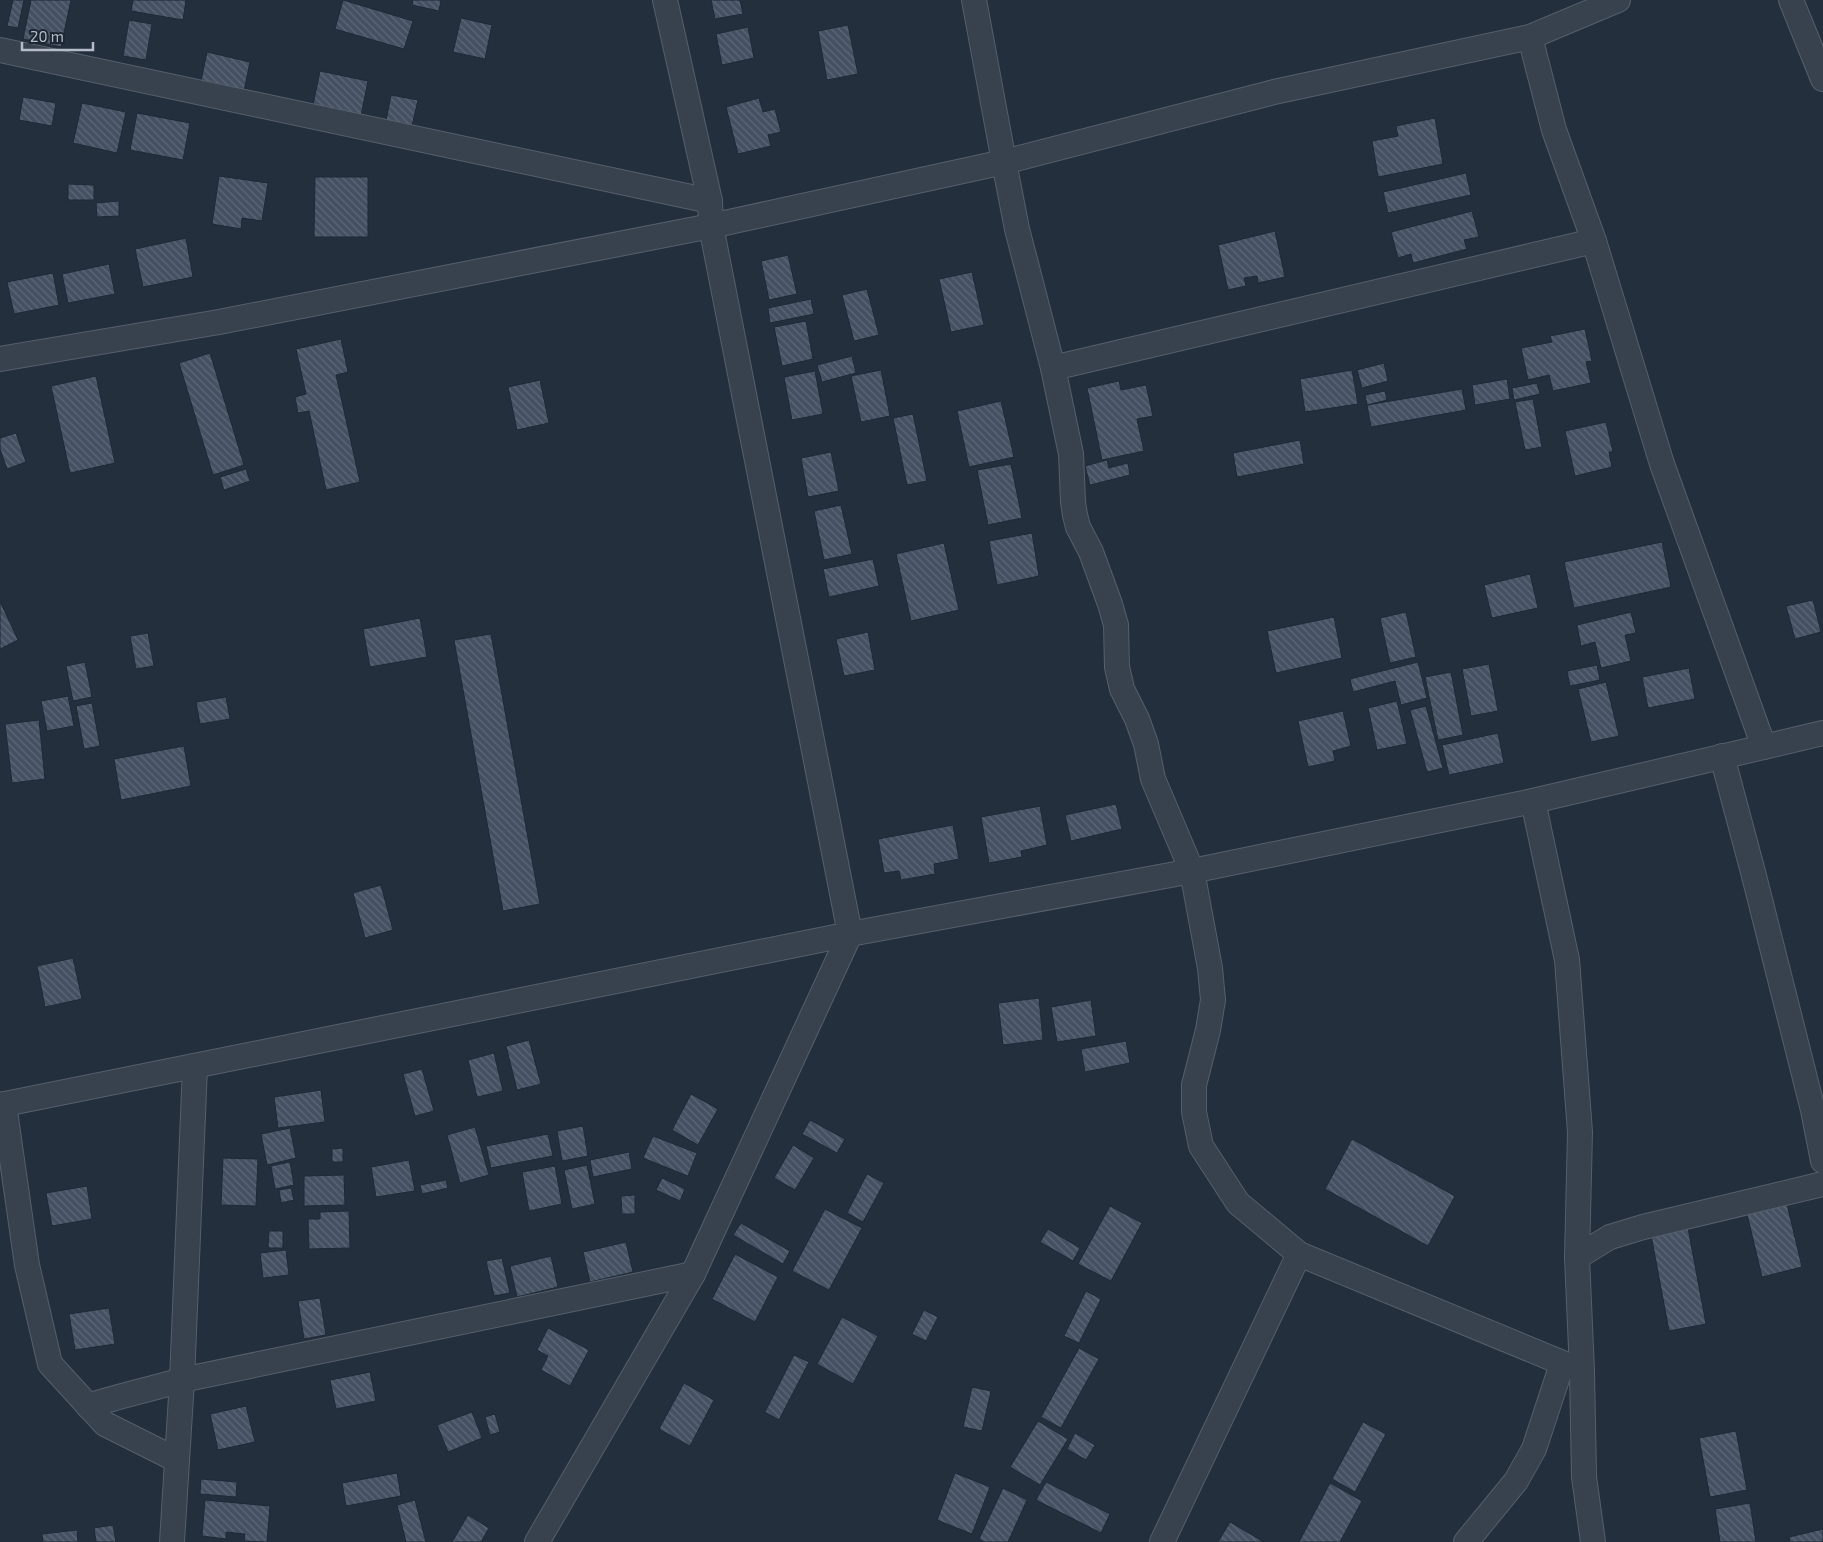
<svg xmlns="http://www.w3.org/2000/svg" width="1823" height="1542" viewBox="0 0 1823 1542" font-family="'Exo 2',sans-serif">
  <style>
    .building { fill: url(#building-back-hatch); stroke: #1f2835 }
    .lines { fill: none; stroke-linecap: round; stroke-linejoin: round }
    .minor-casing { stroke: #565f6c; stroke-width: 26 }
    .minor { stroke: #38414e; stroke-width: 24 }
  </style>
  <defs>
    <pattern id="building-back-hatch" width="6" height="6" patternUnits="userSpaceOnUse" patternTransform="scale(1.25)"><rect width="6" height="6" fill="#455162"/><path d="M-1 5l2 2M0 0l6 6M5-1l2 2" fill="none" stroke="#5d6877"/></pattern>
  </defs>
  <rect width="100%" height="100%" fill="#242f3e"/>
  <g class="building">
    <path d="M13 0H24L18 28 7 26Z"/>
    <path d="M31 0H71L61 47 23 39Z"/>
    <path d="M133 0H186L183 20 131 11Z"/>
    <path d="M343 0 413 21 404 49 335 29Z"/>
    <path d="M413 0H441L439 11 412 5Z"/>
    <path d="M711 0H740L743 14 715 19Z"/>
    <path d="M461 18 492 25 485 59 453 52Z"/>
    <path d="M129 20 152 24 146 60 123 56Z"/>
    <path d="M848 25 858 74 827 80 818 31Z"/>
    <path d="M748 27 754 58 722 65 716 34Z"/>
    <path d="M207 52 250 62 244 91 201 81Z"/>
    <path d="M320 71 368 81 361 116 313 105Z"/>
    <path d="M391 95 418 100 412 126 386 121Z"/>
    <path d="M23 97 56 103 52 126 19 120Z"/>
    <path d="M759 98 763 112 775 109 781 132 768 135 771 146 738 154 726 107Z"/>
    <path d="M82 103 126 112 117 153 73 143Z"/>
    <path d="M137 113 190 123 183 160 130 150Z"/>
    <path d="M1435 118 1443 164 1378 177 1372 141 1398 136 1396 126Z"/>
    <path d="M1466 173 1471 195 1388 213 1383 192Z"/>
    <path d="M219 176 268 183 262 221 242 218 241 229 212 224Z"/>
    <path d="M315 177H368V237H314Z"/>
    <path d="M68 184 94 185V200H68Z"/>
    <path d="M119 201V216L97 217 96 203Z"/>
    <path d="M1472 211 1479 237 1464 240 1467 249 1413 263 1411 254 1398 258 1391 232Z"/>
    <path d="M1275 231 1285 277 1258 283 1257 276 1244 278 1246 286 1228 290 1218 245Z"/>
    <path d="M186 238 193 277 143 287 135 249Z"/>
    <path d="M788 255 797 294 769 300 761 261Z"/>
    <path d="M109 264 115 294 68 303 62 274Z"/>
    <path d="M972 272 984 325 951 332 939 279Z"/>
    <path d="M53 273 59 305 14 314 7 282Z"/>
    <path d="M867 289 879 335 854 341 842 295Z"/>
    <path d="M811 299 814 314 770 323 768 308Z"/>
    <path d="M806 321 813 359 782 366 774 327Z"/>
    <path d="M1585 329 1592 361 1586 362 1591 383 1553 391 1549 375 1528 380 1521 348 1552 342 1550 336Z"/>
    <path d="M341 339 348 372 336 375 360 482 326 490 309 411 298 413 295 397 306 394 296 349Z"/>
    <path d="M210 353 244 465 213 475 179 363Z"/>
    <path d="M852 356 856 373 822 382 817 365Z"/>
    <path d="M1384 363 1388 381 1362 388 1357 370Z"/>
    <path d="M881 370 890 416 861 422 851 376Z"/>
    <path d="M1352 370 1358 404 1305 412 1300 379Z"/>
    <path d="M815 371 823 414 792 420 784 377Z"/>
    <path d="M96 376 115 463 70 473 51 386Z"/>
    <path d="M1507 379 1510 399 1475 405 1472 385Z"/>
    <path d="M540 380 549 423 517 430 508 387Z"/>
    <path d="M1119 381 1121 390 1146 385 1153 416 1137 419 1144 451 1102 460 1087 388Z"/>
    <path d="M1537 383 1540 394 1514 400 1512 388Z"/>
    <path d="M1462 389 1466 410 1371 427 1367 405Z"/>
    <path d="M1385 391 1387 400 1367 405 1365 395Z"/>
    <path d="M1533 399 1542 447 1525 450 1515 402Z"/>
    <path d="M1001 401 1014 457 969 467 957 411Z"/>
    <path d="M913 414 927 481 907 485 893 418Z"/>
    <path d="M1606 422 1613 452H1609L1612 467 1575 476 1565 431Z"/>
    <path d="M16 433 26 462 7 469 0 449V438Z"/>
    <path d="M1300 440 1304 464 1237 477 1233 453Z"/>
    <path d="M831 452 839 491 808 497 801 458Z"/>
    <path d="M1107 460 1109 468 1128 463 1130 475 1090 485 1085 466Z"/>
    <path d="M1011 464 1022 518 988 525 977 470Z"/>
    <path d="M246 469 250 481 224 490 220 477Z"/>
    <path d="M841 505 852 554 824 560 814 511Z"/>
    <path d="M1032 533 1039 576 997 585 989 541Z"/>
    <path d="M1662 542 1671 587 1574 608 1564 562Z"/>
    <path d="M944 543 959 610 911 621 896 554Z"/>
    <path d="M873 559 879 586 829 597 823 569Z"/>
    <path d="M1530 574 1538 608 1492 618 1484 585Z"/>
    <path d="M1813 600 1821 632 1795 639 1786 606Z"/>
    <path d="M0 601 18 640 0 649Z"/>
    <path d="M1406 612 1416 657 1390 663 1380 618Z"/>
    <path d="M1631 612 1636 633 1625 635 1631 661 1601 668 1595 642 1581 646 1577 625Z"/>
    <path d="M1334 617 1342 658 1276 673 1267 631Z"/>
    <path d="M420 618 427 657 370 667 363 629Z"/>
    <path d="M868 632 875 670 844 676 836 639Z"/>
    <path d="M148 633 154 666 136 669 130 636Z"/>
    <path d="M491 634 540 904 503 911 454 640Z"/>
    <path d="M85 662 92 697 73 701 66 666Z"/>
    <path d="M1418 662 1427 698 1401 705 1395 681 1353 692 1350 679Z"/>
    <path d="M1489 664 1498 711 1471 716 1462 669Z"/>
    <path d="M1597 665 1600 680 1570 686 1567 671Z"/>
    <path d="M1689 668 1695 699 1648 708 1642 677Z"/>
    <path d="M1451 672 1463 735 1438 740 1425 677Z"/>
    <path d="M1606 682 1619 736 1591 742 1578 689Z"/>
    <path d="M68 696 74 726 47 731 41 701Z"/>
    <path d="M226 697 230 719 200 724 196 702Z"/>
    <path d="M1397 701 1407 744 1377 750 1368 708Z"/>
    <path d="M92 703 100 746 84 749 76 706Z"/>
    <path d="M1426 706 1443 768 1427 772 1410 710Z"/>
    <path d="M1343 711 1351 746 1333 751 1335 761 1308 767 1298 721Z"/>
    <path d="M39 720 45 779 12 783 5 724Z"/>
    <path d="M1498 733 1504 763 1449 775 1442 745Z"/>
    <path d="M184 746 191 786 121 800 114 759Z"/>
    <path d="M1116 804 1122 829 1071 841 1065 815Z"/>
    <path d="M1040 806 1047 845 1021 851 1022 857 989 863 981 817Z"/>
    <path d="M953 825 959 859 934 864 935 874 901 880 899 871 884 873 878 839Z"/>
    <path d="M381 885 393 930 365 938 353 893Z"/>
    <path d="M73 958 82 999 45 1007 37 966Z"/>
    <path d="M1039 998 1043 1040 1003 1045 998 1003Z"/>
    <path d="M1091 1000 1096 1036 1057 1042 1051 1007Z"/>
    <path d="M529 1040 541 1084 517 1090 506 1046Z"/>
    <path d="M1126 1041 1130 1063 1085 1072 1081 1049Z"/>
    <path d="M494 1053 503 1091 477 1097 468 1060Z"/>
    <path d="M422 1069 434 1111 415 1116 403 1074Z"/>
    <path d="M321 1090 325 1122 278 1128 274 1097Z"/>
    <path d="M691 1094 718 1109 698 1145 672 1130Z"/>
    <path d="M810 1120 845 1139 837 1153 802 1134Z"/>
    <path d="M583 1126 588 1156 562 1161 557 1131Z"/>
    <path d="M475 1127 489 1175 460 1183 447 1135Z"/>
    <path d="M290 1128 296 1158 267 1165 261 1134Z"/>
    <path d="M548 1134 553 1156 491 1168 486 1146Z"/>
    <path d="M653 1136 697 1153 688 1176 643 1158Z"/>
    <path d="M1352 1139 1455 1196 1428 1246 1325 1189Z"/>
    <path d="M793 1145 814 1158 795 1190 774 1178Z"/>
    <path d="M343 1148V1162H332V1149Z"/>
    <path d="M629 1152 632 1169 593 1177 590 1160Z"/>
    <path d="M223 1158 258 1159 256 1206 221 1205Z"/>
    <path d="M409 1160 415 1191 376 1197 371 1167Z"/>
    <path d="M290 1162 294 1185 275 1189 271 1166Z"/>
    <path d="M587 1165 595 1204 572 1209 564 1170Z"/>
    <path d="M555 1166 562 1204 529 1211 522 1172Z"/>
    <path d="M867 1174 884 1183 863 1222 847 1213Z"/>
    <path d="M344 1175 345 1205 304 1206V1176Z"/>
    <path d="M662 1178 685 1189 680 1201 656 1190Z"/>
    <path d="M446 1180 448 1188 422 1194 420 1185Z"/>
    <path d="M87 1186 92 1219 52 1226 46 1193Z"/>
    <path d="M291 1188 294 1200 281 1203 279 1190Z"/>
    <path d="M635 1195V1214H622L621 1196Z"/>
    <path d="M1787 1204 1802 1267 1762 1277 1747 1214Z"/>
    <path d="M1110 1206 1142 1223 1111 1281 1078 1264Z"/>
    <path d="M825 1209 862 1228 829 1290 792 1271Z"/>
    <path d="M349 1211 350 1248 309 1249 308 1219H320V1212Z"/>
    <path d="M741 1223 790 1251 783 1264 733 1235Z"/>
    <path d="M1688 1228 1706 1324 1669 1331 1651 1235Z"/>
    <path d="M1048 1229 1080 1248 1073 1261 1040 1242Z"/>
    <path d="M269 1231H283V1248H268Z"/>
    <path d="M626 1242 633 1272 590 1282 583 1252Z"/>
    <path d="M286 1250 289 1275 263 1278 260 1253Z"/>
    <path d="M735 1254 778 1277 755 1322 712 1299Z"/>
    <path d="M551 1256 558 1287 517 1297 510 1266Z"/>
    <path d="M502 1258 510 1293 494 1296 486 1261Z"/>
    <path d="M1086 1291 1101 1299 1079 1343 1064 1336Z"/>
    <path d="M320 1298 326 1335 304 1339 298 1301Z"/>
    <path d="M109 1308 115 1344 75 1350 69 1314Z"/>
    <path d="M924 1310 938 1317 926 1341 912 1334Z"/>
    <path d="M842 1317 878 1336 853 1384 817 1364Z"/>
    <path d="M548 1328 589 1350 570 1386 541 1370 548 1356 537 1350Z"/>
    <path d="M1079 1348 1099 1359 1061 1428 1041 1417Z"/>
    <path d="M794 1355 809 1362 779 1420 765 1412Z"/>
    <path d="M370 1372 376 1401 336 1409 330 1380Z"/>
    <path d="M684 1383 714 1400 690 1446 659 1429Z"/>
    <path d="M972 1387 991 1391 982 1431 963 1427Z"/>
    <path d="M246 1406 255 1442 218 1450 210 1414Z"/>
    <path d="M472 1412 482 1438 448 1452 437 1425Z"/>
    <path d="M495 1414 500 1432 490 1435 485 1417Z"/>
    <path d="M1038 1421 1068 1439 1040 1485 1010 1467Z"/>
    <path d="M1363 1422 1386 1434 1355 1492 1332 1479Z"/>
    <path d="M1736 1431 1747 1490 1710 1497 1699 1438Z"/>
    <path d="M1075 1433 1095 1445 1086 1460 1067 1449Z"/>
    <path d="M397 1473 401 1496 346 1506 342 1483Z"/>
    <path d="M955 1473 990 1487 972 1534 937 1520Z"/>
    <path d="M201 1479 237 1482 236 1497 200 1494Z"/>
    <path d="M1046 1482 1110 1514 1101 1533 1036 1500Z"/>
    <path d="M1330 1483 1362 1501 1340 1542H1299Z"/>
    <path d="M1003 1488 1027 1500 1008 1542H985L979 1539Z"/>
    <path d="M205 1500 270 1506 267 1542 244 1541 245 1534 226 1532V1539L202 1536Z"/>
    <path d="M415 1500 426 1542H406L397 1505Z"/>
    <path d="M1750 1503 1756 1542H1720L1715 1509Z"/>
    <path d="M468 1515 489 1528 481 1542H452Z"/>
    <path d="M1230 1522 1264 1542H1218Z"/>
    <path d="M113 1525 116 1542H96L94 1528Z"/>
    <path d="M1823 1529V1542H1790L1789 1537Z"/>
    <path d="M77 1530 78 1542H43L42 1534Z"/>
  </g>
  <g class="lines">
    <defs>
      <g id="minor">
        <path d="M974 0 1004 162 1274 92 1530 37 1618 0"/>
        <path d="M1791 0 1823 79"/>
        <path d="M1530 37 1554 130 1594 241 1662 464 1764 747"/>
        <path d="M0 50 710 201"/>
        <path d="M0 359 219 322 711 226 1004 162 1017 229 1053 368 1071 454 1073 502 1075 515 1078 527 1091 552 1110 604 1116 625 1117 667 1122 689 1137 719 1146 744 1153 779 1192 871 1210 968 1213 1000 1208 1030 1194 1085V1112L1201 1146 1238 1203 1299 1254 1582 1371"/>
        <path d="M1053 368 1594 241"/>
        <path d="M1722 756 1753 872 1813 1110 1823 1161"/>
        <path d="M1533 801 1567 960 1580 1132 1577 1257 1582 1371 1584 1477 1593 1542"/>
        <path d="M4 1104 27 1265 50 1364 105 1424 177 1460"/>
        <path d="M0 1105 850 934 711 226 710 201 665 0"/>
        <path d="M1577 1257 1610 1237 1643 1227 1823 1184"/>
        <path d="M88 1406C119 1396 151 1389 182 1380L693 1274"/>
        <path d="M172 1542 182 1380 195 1066"/>
        <path d="M537 1542 693 1274 850 934 1192 871 1533 801 1823 733"/>
        <path d="M1162 1542 1299 1254"/>
        <path d="M1466 1542 1516 1481 1534 1449 1562 1364"/>
      </g>
    </defs>
    <use href="#minor" class="minor-casing"/>
    <use href="#minor" class="minor"/>
  </g>
  <path d="M22 42v8h71v-8" fill="none" stroke="#b4bcc9" stroke-width="2.5"/>
  <text x="30" y="42" font-size="15" fill="#b4bcc9" stroke="#1d2633" stroke-width="4" paint-order="stroke">20 m</text>
</svg>
